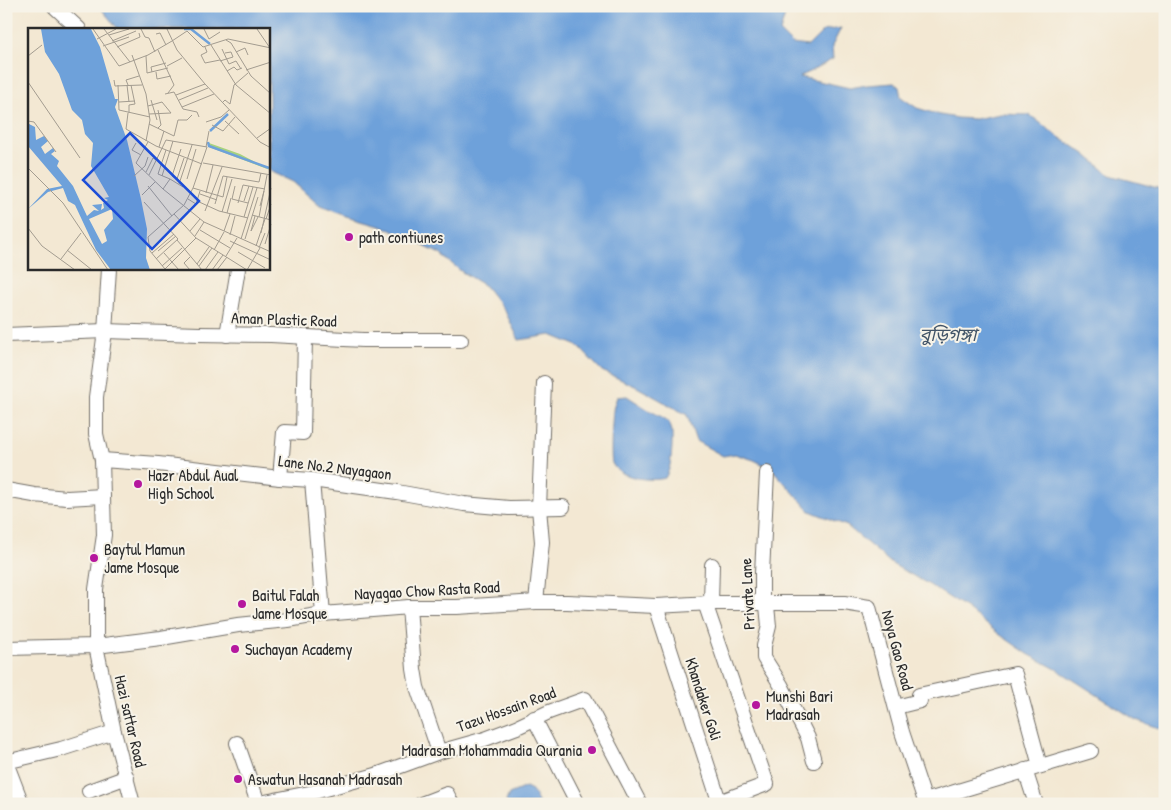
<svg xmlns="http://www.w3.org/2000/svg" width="1171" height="810" viewBox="0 0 1171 810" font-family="'Patrick Hand','Noto Sans Bengali',sans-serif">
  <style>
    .water { fill: #6ea1da; stroke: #4c6682 }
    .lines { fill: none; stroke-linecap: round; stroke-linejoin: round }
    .minor-casing { stroke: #716d66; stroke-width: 16 }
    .minor { stroke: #fff; stroke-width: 14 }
    .poi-dot { fill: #b5179e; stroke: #f7f3e8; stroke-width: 2 }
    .labels { text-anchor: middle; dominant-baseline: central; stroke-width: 4; stroke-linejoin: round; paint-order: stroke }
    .poi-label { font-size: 16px; fill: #2b2b2b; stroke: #f7f3e8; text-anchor: start }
    .street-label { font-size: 16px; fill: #2b2b2b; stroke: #f7f3e8 }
    .water-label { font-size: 18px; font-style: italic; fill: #425468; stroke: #f7f3e8 }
    .inset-river { fill: none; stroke: #6ea1da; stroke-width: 2.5 }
    .inset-road { fill: none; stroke: #a39c90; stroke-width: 1 }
    .view { fill: #1d4ed8; fill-opacity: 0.15; stroke: #1d4ed8; stroke-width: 2.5 }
    .inset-edge { fill: none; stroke: #2b2b2b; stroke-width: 2.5 }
  </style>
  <rect width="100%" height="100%" fill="#f7f3e8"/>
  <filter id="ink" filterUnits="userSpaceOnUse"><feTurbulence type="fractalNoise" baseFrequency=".02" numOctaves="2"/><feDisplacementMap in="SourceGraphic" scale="10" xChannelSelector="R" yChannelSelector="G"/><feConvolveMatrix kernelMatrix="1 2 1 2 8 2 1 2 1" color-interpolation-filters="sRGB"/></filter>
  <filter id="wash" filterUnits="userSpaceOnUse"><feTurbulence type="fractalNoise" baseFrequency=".0096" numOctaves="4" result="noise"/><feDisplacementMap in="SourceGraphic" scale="20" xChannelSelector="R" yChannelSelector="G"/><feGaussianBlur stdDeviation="1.12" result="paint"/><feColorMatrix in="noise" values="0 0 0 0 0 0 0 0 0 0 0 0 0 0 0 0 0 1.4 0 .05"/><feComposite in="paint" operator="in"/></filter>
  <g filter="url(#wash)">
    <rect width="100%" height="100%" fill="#f3e8d3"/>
    <g class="water">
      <path d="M99 6H790L785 15 780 32 792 44 808 46 823 31 841 28 832 46 833 59 800 77 850 88 867 85 894 83 899 87 901 97 917 108 940 115 957 118 975 119 1000 114 1030 115 1056 135 1085 154 1110 175 1165 190V730L1136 720 1058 670 1028 654 999 634 967 609 928 584 892 564 847 526 810 511 772 469 754 460 735 454 723 456 696 441 687 415 637 387 602 371 578 346 551 335 519 340 505 311 485 286 462 272 440 254 383 226 348 216 320 206 293 182 269 171V29H118Z"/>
      <path d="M627 396C634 400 640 405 647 409 670 422 673 418 672 447 671 459 671 468 665 478 652 482 618 478 612 463 610 457 612 412 614 405 615 402 616 400 617 397Z"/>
      <path d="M526 787 532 790 539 804H508L506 801 509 794Z"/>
    </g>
  </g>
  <g filter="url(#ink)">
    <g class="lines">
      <defs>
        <g id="minor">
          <path d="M54 6 79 29"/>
          <path d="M109 269 105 331 96 397V434L102 460 104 535 96 589V646L114 732 133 804"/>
          <path d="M6 335 105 331 199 334 271 335 363 340H461"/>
          <path d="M227 335 238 269"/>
          <path d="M102 460 158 464 280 478 312 480 397 492 464 504 509 508 563 507"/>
          <path d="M767 473 762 573V603L767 606 769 626 764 646V658L781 685 808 738 814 761"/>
          <path d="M280 478 284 432 303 433 305 338"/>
          <path d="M312 480 323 614"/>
          <path d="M6 490 34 495 67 498 103 496"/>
          <path d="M536 602 542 542 539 508 544 383"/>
          <path d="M705 603 767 784 719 802"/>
          <path d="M711 603 712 565"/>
          <path d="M656 606 720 804"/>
          <path d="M409 607 414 669 417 687 439 752 485 739 517 727 549 712 585 699 640 804"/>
          <path d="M6 648 96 646 161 638 238 625 288 620 323 614 409 607H457L536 602H567L656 606 711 603H844L869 607 902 732 926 804"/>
          <path d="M896 707 920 701 919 695 1015 674 1040 766"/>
          <path d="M534 718 578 804"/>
          <path d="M237 743 258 803"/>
          <path d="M1025 770 1036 804"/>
          <path d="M89 791 127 777"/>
          <path d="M925 801 1091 751"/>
          <path d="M22 804 9 770 7 764 10 761 61 749 114 732"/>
          <path d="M255 804 314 792 376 775 439 752"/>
          <path d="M421 804 447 794 452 804"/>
        </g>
      </defs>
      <use href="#minor" class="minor-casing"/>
      <use href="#minor" class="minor"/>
    </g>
  </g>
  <g class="poi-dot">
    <circle cx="349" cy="237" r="5"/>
    <circle cx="138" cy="484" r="5"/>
    <circle cx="94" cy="558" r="5"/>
    <circle cx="242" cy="604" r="5"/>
    <circle cx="235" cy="649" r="5"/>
    <circle cx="756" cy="705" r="5"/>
    <circle cx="592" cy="750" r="5"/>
    <circle cx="238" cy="779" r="5"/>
  </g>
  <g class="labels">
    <g class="poi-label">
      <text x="359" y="237">path contiunes</text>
      <text x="148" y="475">Hazr Abdul Aual<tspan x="148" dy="18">High School</tspan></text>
      <text x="104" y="549">Baytul Mamun<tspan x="104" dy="18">Jame Mosque</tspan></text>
      <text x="252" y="595">Baitul Falah<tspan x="252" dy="18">Jame Mosque</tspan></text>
      <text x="245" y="649">Suchayan Academy</text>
      <text x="766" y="696">Munshi Bari<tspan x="766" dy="18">Madrasah</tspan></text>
      <text x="582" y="750" text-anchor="end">Madrasah Mohammadia Qurania</text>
      <text x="248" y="779">Aswatun Hasanah Madrasah</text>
    </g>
    <g class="street-label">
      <text transform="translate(284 319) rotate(2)">Aman Plastic Road</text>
      <text transform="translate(335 467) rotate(7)">Lane No.2 Nayagaon</text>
      <text transform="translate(427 590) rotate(-3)">Nayagao Chow Rasta Road</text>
      <text transform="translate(747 594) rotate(-93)">Private Lane</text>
      <text transform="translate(898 650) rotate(75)">Noya Gao Road</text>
      <text transform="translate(704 699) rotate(72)">Khandaker Goli</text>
      <text transform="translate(506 709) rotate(-20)">Tazu Hossain Road</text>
      <text transform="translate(131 721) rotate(77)">Hazi sattar Road</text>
    </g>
    <g class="water-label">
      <text x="948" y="334">বুড়িগঙ্গা</text>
    </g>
  </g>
  <g transform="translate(28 28)">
    <rect width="242" height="242" fill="#f3e8d3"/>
    <path d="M181 115 212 126 242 142 181 119Z" fill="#a7d27e"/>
    <path d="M13 1H63L72 19 87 71H90L87 79 99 112 113 171 119 201 118 230 122 242H83L68 222 47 177 40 173 35 160 20 164 0 181 19 161 34 158 0 118 1 96 7 99 8 112 16 108 20 113 13 119 17 126 25 120 27 123 23 126 31 133 29 138 45 158 59 188 66 182 71 183 64 177 74 176 73 182 76 180 75 175 80 172 76 170 81 169 63 138 65 115 57 106 54 92 44 82 31 46 17 24ZM84 181 85 191 76 202 79 213 74 216 61 191Z" fill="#6ea1da" fill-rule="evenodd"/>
    <path class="inset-river" d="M156 1H163L182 16M182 103 200 86M180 114 181 118 241 140"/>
    <path class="inset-road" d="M65 1 91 38 120 27 144 13M76 1 102 34M113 1 117 9 121 10 127 24M139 1 149 22 177 56 232 114 243 120M176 1 181 11 192 4M229 1 242 20M128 6 132 5 138 17M81 7 101 1M69 11 88 1M198 12 203 15 223 48 243 66M84 13 108 3M144 13 159 3 175 19 200 11 243 20M183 17 208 57 243 86M75 18 101 9M89 19 112 9 111 5M177 19 179 24 173 27 177 35 192 32M194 21 201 36 208 33 213 41M130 22 146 57 140 65M208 24 217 20 220 27M104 27 118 66 122 92 118 113M0 28 14 17M118 28 119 45 140 40M192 33 205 29 203 24 197 25M139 38 154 30M218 42 243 34M199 43 206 39 209 42 214 40M124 44 123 39 138 35M128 44 129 51 143 48M86 52 87 58 114 57M0 54 52 130M90 57 91 82 122 89M99 57 101 74M100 57 98 52 111 48M137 66 146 64 155 81 169 84 171 89M148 67 177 56M123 72 129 92M151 72 180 60M91 74 107 73M195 74 197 72 202 76 206 57 220 45M120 78 134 74 143 85M154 79 186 66M130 82 133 97 130 100M100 85 98 101 128 118 174 136M101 85V77L107 76 103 57M121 86 143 85M0 93 6 94 28 124M197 93 211 106M178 94 193 89 201 82M121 96 146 108M184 97 195 103 207 89M146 108 150 92H159L164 87M229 110 243 100M120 114 108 135 135 161 176 194 243 224M108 115 104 122 113 127M131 119 136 103M178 119 181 103M153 121 144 148 149 151 156 130M175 135 243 147M0 140 35 175 80 242M118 144 125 130 128 132M121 147 138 112 179 119 165 160 156 177 120 209 122 223 137 241M242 147 243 130M106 148 117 138 120 129M134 148 145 113M142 151 155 159M159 151 168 121M151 156 164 117M215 157 237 161M120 158 144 188M207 158 204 171 220 175M165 160 195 169 199 149M135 161 142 151 130 146 138 122M178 165 185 137M172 166 189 172M114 167 127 154M160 171 168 176 172 163M169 173 191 183 220 190M216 173 221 158M116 174 150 211 128 231M210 175 215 157M187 176 195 148 231 154 233 145M232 178 236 163M177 183 194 139M194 184 204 151M199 185 203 170M146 186 168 210 219 242M224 187 243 192M216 189 225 159M231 189 239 147M238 191 243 176M0 200 14 218 47 242M172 202 202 220M162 203 172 191M196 203 202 186M223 203 230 189M223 203 227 188M233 205 243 160M202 207 207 188M167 208 176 194M213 211 229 160M217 211 230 169M149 212 174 242M202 213 243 232M237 216 243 196M228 218 237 191M231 220 237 205M39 222 64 242M186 222 196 204M130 223 148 208M210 224 237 240M124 225 146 206M136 225 151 242M198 228 209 210M33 231 53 205M169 236 181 219M134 238 154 220M171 238 184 220M136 242 168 210M162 242 156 235 162 229M177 242 190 224M184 242 195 227M189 242 199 229M219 242 232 220"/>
    <path class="view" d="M102 105 171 173 124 221 55 152Z"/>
    <rect width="242" height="242" class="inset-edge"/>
  </g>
  <rect width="1171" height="810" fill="none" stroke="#f7f3e8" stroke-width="25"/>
</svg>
